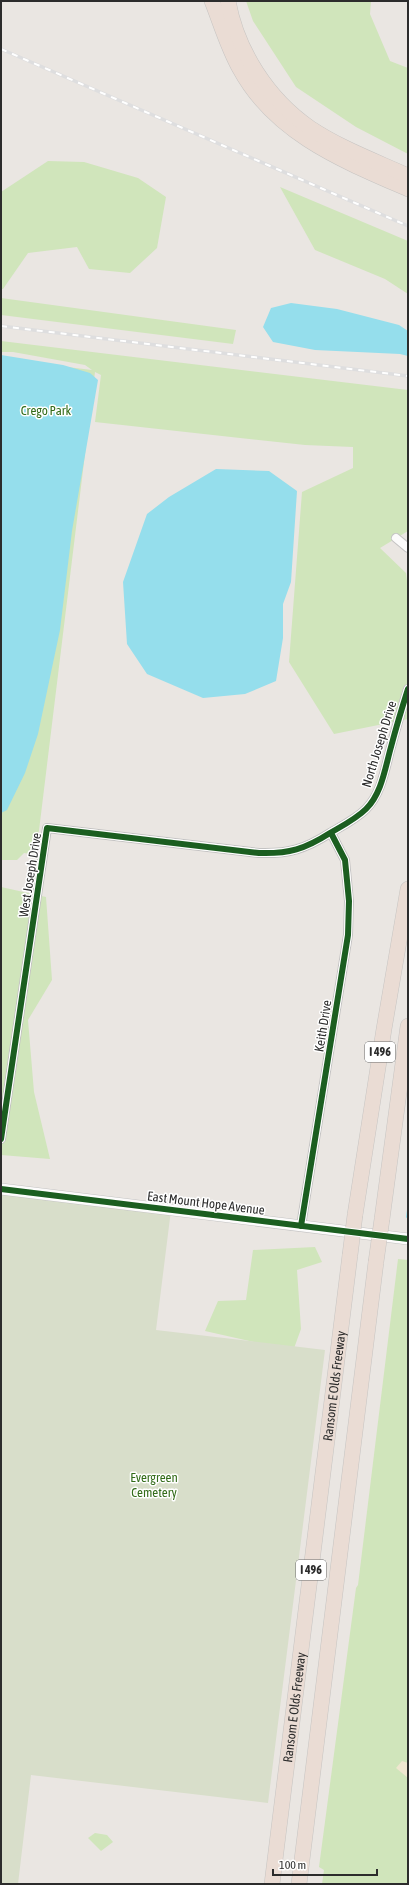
<svg xmlns="http://www.w3.org/2000/svg" width="409" height="1885" viewBox="0 0 409 1885" font-family="'Asap Condensed',sans-serif">
  <style>
    .green { fill: #d0e5bb }
    .sand { fill: #efe7d0 }
    .cemetery { fill: #d8deca }
    .water { fill: #95deec }
    .lines { fill: none; stroke-linecap: round; stroke-linejoin: round }
    .stream { stroke: #95deec; stroke-width: 2 }
    .street-casing { stroke: #c4c3c3; stroke-width: 10 }
    .secondary-casing { stroke: #c4c3c3; stroke-width: 12 }
    .highway-casing { stroke: #c6c4c2; stroke-width: 16 }
    .street { stroke: #fcfbfb; stroke-width: 8 }
    .secondary { stroke: #fcfbfb; stroke-width: 11 }
    .highway { stroke: #eadcd4; stroke-width: 15 }
    .rail-casing { stroke: #dededf; stroke-width: 3.5 }
    .rail { stroke: #fff; stroke-width: 2; stroke-dasharray: 6; stroke-linecap: butt }
    .highway-bridge-casing { stroke: #c6c4c2; stroke-width: 16; stroke-linecap: butt }
    .highway-bridge { stroke: #eadcd4; stroke-width: 15 }
    .cycleway-casing { stroke: #fff; stroke-width: 8 }
    .cycleway { stroke: #1b5e20; stroke-width: 6 }
    .labels { text-anchor: middle; dominant-baseline: central; stroke-width: 3; stroke-linejoin: round; paint-order: stroke }
    .shield { fill: #fff; stroke: #6b6b6b; stroke-width: 1 }
    .shield-label { font-size: 12px; font-weight: bold; fill: #2c2c2c }
    .park-label { font-size: 13px; fill: #336c1a; stroke: #fff }
    .street-label { font-size: 13px; fill: #2c2c2c; stroke: #fff }
  </style>
  <rect width="100%" height="100%" fill="#eae6e2"/>
  <g class="green">
    <path d="M246 1H371L370 14 390 61 408 68V154L356 127 296 87 253 21Z"/>
    <path d="M48 161 84 162 138 178 166 197 157 248 130 273 89 269 77 247 28 253 3 289H1V192Z"/>
    <path d="M280 187 408 241V294L385 279 315 250Z"/>
    <path d="M1 298 236 330 233 344 1 315Z"/>
    <path d="M1 341 408 390V531L380 548 406 573 408 589V719L334 734 289 662 302 492 353 468V447L305 445 95 422 101 375 95 372 36 855 24 853 17 860H1V359L92 370 85 365 13 352H1Z"/>
    <path d="M1 887 46 897 52 980 28 1020 34 1092 50 1159 1 1155Z"/>
    <path d="M315 1247 322 1262 297 1270 301 1329 293 1351 205 1331 218 1301 246 1300 253 1250Z"/>
    <path d="M398 1259 408 1260V1884H322L324 1870 319 1867 356 1588 358 1585Z"/>
    <path d="M95 1833 107 1835 113 1842 101 1851 88 1838Z"/>
  </g>
  <path class="sand" d="M402 1761 408 1763V1778L396 1768Z"/>
  <path class="cemetery" d="M1 1192 171 1210 156 1330 325 1350 268 1803 31 1775 18 1884H1Z"/>
  <g class="water">
    <path d="M291 303 337 309 399 325 408 331V356L400 354 315 350 273 342 263 327 271 308Z"/>
    <path d="M1 355 63 365 90 373 98 380 72 531 60 630 38 734 25 773 7 810 1 813Z"/>
    <path d="M216 469 269 471 297 491 291 582 283 604V638L276 681 245 694 203 698 147 674 127 644 123 582 147 514 169 497Z"/>
  </g>
  <g class="lines">
    <path class="stream" d="M407 1217 408 1210"/>
    <defs>
      <g id="street">
        <path d="M396 538 408 548"/>
        <path d="M1 1139 47 828 259 853C289 854 305 849 330 833 342 826 356 819 366 809 382 793 385 768 391 747 396 728 402 708 408 689"/>
        <path d="M301 1226 348 935 349 901 345 860 331 833"/>
      </g>
      <path id="secondary" d="M1 1189 408 1239"/>
      <g id="highway">
        <path d="M212 1C221 24 228 48 240 69 275 134 344 161 408 189"/>
        <path d="M228 1C237 51 268 99 310 128 340 148 375 161 408 176"/>
        <path d="M355 1215 384 1029 408 889"/>
        <path d="M382 1219 408 1026"/>
        <path id="s1" d="M272 1884 350 1255"/>
        <path d="M299 1884 376 1262"/>
      </g>
    </defs>
    <use href="#street" class="street-casing"/>
    <use href="#secondary" class="secondary-casing"/>
    <use href="#highway" class="highway-casing"/>
    <use href="#street" class="street"/>
    <use href="#secondary" class="secondary"/>
    <use href="#highway" class="highway"/>
    <defs>
      <g id="rail">
        <path d="M1 49 408 226"/>
        <path d="M1 326 408 376"/>
      </g>
    </defs>
    <use href="#rail" class="rail-casing"/>
    <use href="#rail" class="rail"/>
    <defs>
      <g id="highway-bridge">
        <path d="M350 1255 355 1215"/>
        <path d="M376 1262 382 1219"/>
      </g>
    </defs>
    <use href="#highway-bridge" class="highway-bridge-casing"/>
    <use href="#highway-bridge" class="highway-bridge"/>
    <defs>
      <g id="cycleway">
        <path d="M1 1139 47 828 259 853C289 854 305 849 330 833 342 826 356 819 366 809 382 793 385 768 391 747 396 728 402 708 408 689"/>
        <path d="M1 1189 408 1239"/>
        <path d="M301 1226 348 935 349 901 345 860 331 833"/>
      </g>
    </defs>
    <use href="#cycleway" class="cycleway-casing"/>
    <use href="#cycleway" class="cycleway"/>
  </g>
  <g class="labels">
    <g class="shield">
      <rect x="365" y="1042" width="30" height="20" rx="3"/>
      <rect x="296" y="1560" width="30" height="20" rx="3"/>
    </g>
    <g class="shield-label">
      <text x="380" y="1052">I 496</text>
      <text x="311" y="1570">I 496</text>
    </g>
    <g class="park-label">
      <text x="46" y="410">Crego Park</text>
      <text x="154" y="1477">Evergreen<tspan x="154" dy="15">Cemetery</tspan></text>
    </g>
    <g class="street-label">
      <text transform="translate(379 744) rotate(-73)">North Joseph Drive</text>
      <text transform="translate(30 875) rotate(-81)">West Joseph Drive</text>
      <text transform="translate(323 1026) rotate(-81)">Keith Drive</text>
      <text transform="translate(206 1203) rotate(7)">East Mount Hope Avenue</text>
      <text stroke="none"><textPath href="#s1" startOffset="502">Ransom E Olds Freeway</textPath></text>
      <text stroke="none"><textPath href="#s1" startOffset="178">Ransom E Olds Freeway</textPath></text>
    </g>
  </g>
  <rect width="409" height="1885" fill="none" stroke="#2c2c2c" stroke-width="4"/>
  <path d="M273 1869v6h104v-6" fill="none" stroke="#2c2c2c" stroke-width="2"/>
  <text x="279" y="1869" font-size="12" fill="#2c2c2c" stroke="#ffffff" stroke-width="3" paint-order="stroke">100 m</text>
</svg>
